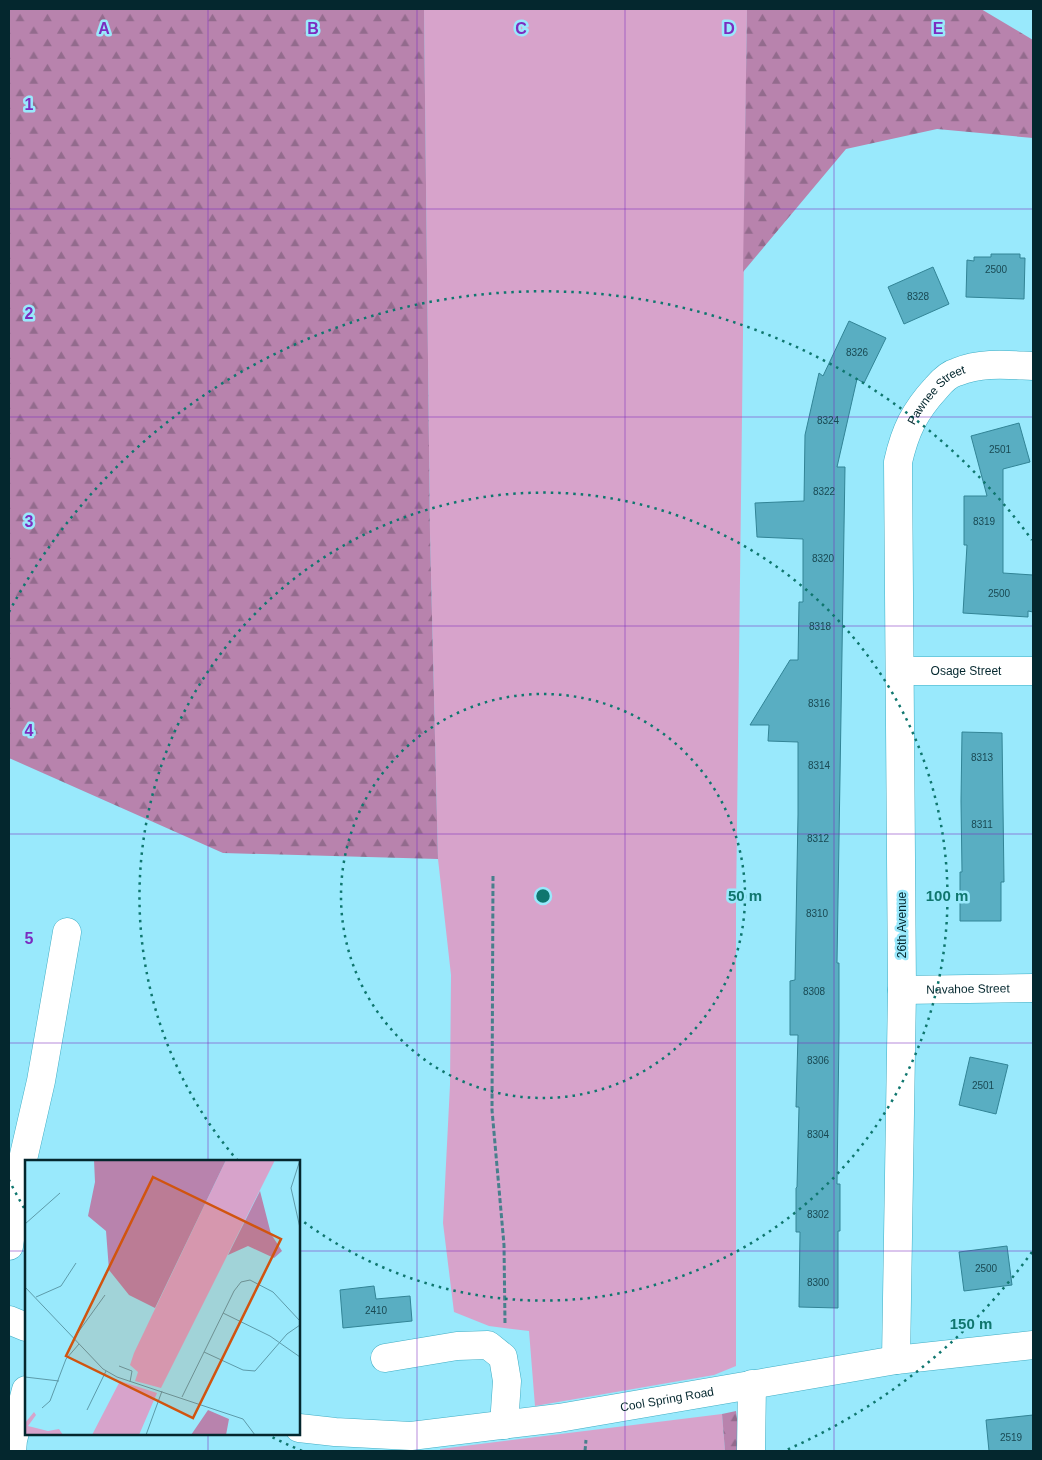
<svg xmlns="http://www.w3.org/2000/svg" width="1042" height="1460" viewBox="0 0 1042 1460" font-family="Helvetica,sans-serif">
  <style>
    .green { fill: #d7a3cb }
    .forest { fill: url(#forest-firs) }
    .building { fill: #59aec2; stroke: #328496 }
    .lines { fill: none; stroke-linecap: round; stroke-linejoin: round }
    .minor-casing { stroke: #3fadc4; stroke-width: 29 }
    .path { stroke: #487f8c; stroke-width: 3; stroke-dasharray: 5 2.5; stroke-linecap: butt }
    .minor { stroke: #fff; stroke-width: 28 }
    .grid { fill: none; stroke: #7b2cbf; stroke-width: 1; stroke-opacity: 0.55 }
    .ring { fill: none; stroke: #0f766e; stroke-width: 2.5; stroke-dasharray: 2.5 5 }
    .labels { text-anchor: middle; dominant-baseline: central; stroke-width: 5; stroke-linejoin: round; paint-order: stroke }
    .number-label { font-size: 10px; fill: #194953 }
    .street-label { font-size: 12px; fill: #04272e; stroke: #99e9fc }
    .inset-road { fill: none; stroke: #5d9baa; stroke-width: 1 }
    .view { fill: #d1540f; fill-opacity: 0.15; stroke: #d1540f; stroke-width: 2.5 }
    .inset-edge { fill: none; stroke: #04272e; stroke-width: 2.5 }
    .grid-label { font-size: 16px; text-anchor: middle; font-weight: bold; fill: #7b2cbf; stroke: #99e9fc; stroke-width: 5; stroke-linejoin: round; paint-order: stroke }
    .centre { fill: #0f766e; stroke: #99e9fc; stroke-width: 2.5 }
    .ring-label { font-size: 15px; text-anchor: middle; font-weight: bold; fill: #0f766e; stroke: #99e9fc; stroke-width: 5; stroke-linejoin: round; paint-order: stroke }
  </style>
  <defs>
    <pattern id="forest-firs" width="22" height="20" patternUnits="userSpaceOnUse" patternTransform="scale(1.25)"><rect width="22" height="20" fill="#b883ad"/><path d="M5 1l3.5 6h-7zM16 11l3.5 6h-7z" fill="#936b8d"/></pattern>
  </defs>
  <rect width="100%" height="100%" fill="#99e9fc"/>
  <g class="green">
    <path d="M424 9H747L736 906V1366L714 1375 535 1406 529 1331 489 1326 454 1312 443 1223 450 1085 451 975 438 859 430 534Z"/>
    <path d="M722 1414 725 1451H440V1449Z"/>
  </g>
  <g class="forest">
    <path d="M9 9H424L430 534 438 859 223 853 9 758Z"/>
    <path d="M747 9H981L1033 40V138L937 129 846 149 743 272Z"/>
    <path d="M736 1411 741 1451H725L722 1414Z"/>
  </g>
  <g class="building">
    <path d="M991 254H1020V258H1025L1024 299 966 297 967 260 974 261V257H991Z"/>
    <path d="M933 267 949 304 904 324 888 287Z"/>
    <path d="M849 321 886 338 864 383 857 379 837 467H845L837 963H839V1031L837 1184H840V1231H838V1308L799 1307 800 1232H796V1188L797 1187 799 1107H796L798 1035H790V981L795 980 798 815V742L768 741 769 725H750L790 660H798L799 602H803V539L757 537 755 503 804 501 805 435 819 373 823 376Z"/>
    <path d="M1019 423 1030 462 1003 469V573L1033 575V612L1028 611V617L963 613 967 545H964V496H987L971 436Z"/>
    <path d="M962 732 1002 733 1004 882H1001V921H960V872H962L961 801Z"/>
    <path d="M970 1057 1008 1065 996 1114 959 1105Z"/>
    <path d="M1007 1246 1012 1285 964 1291 959 1252Z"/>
    <path d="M374 1286 376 1299 410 1296 412 1321 343 1328 340 1290Z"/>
    <path d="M1033 1415V1451H989L986 1420Z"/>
  </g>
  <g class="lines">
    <defs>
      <g id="minor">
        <path id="s1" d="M900 671H1033"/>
        <path id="s2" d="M902 990 1033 988"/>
        <path d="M9 1246 21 1168 41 1081 67 932"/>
        <path d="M9 1320 26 1327"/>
        <path d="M385 1358 457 1346 488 1345 503 1357 507 1381 504 1425"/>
        <path id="s3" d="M896 1360 902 990 898 462C905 431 914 412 936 388 941 382 949 374 957 372 982 362 1008 365 1033 366"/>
        <path id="s4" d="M299 1428 335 1432 411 1436 559 1418 896 1360 1033 1345"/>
        <path d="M12 1451 13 1440 26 1390"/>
        <path d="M751 1451 752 1384"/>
      </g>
    </defs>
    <use href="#minor" class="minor-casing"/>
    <g class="path">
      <path d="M493 876 492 1110 504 1245 505 1324"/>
      <path d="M585 1451 586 1440"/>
    </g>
    <use href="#minor" class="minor"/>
  </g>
  <path class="grid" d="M208 9V1161M417 9V1451M625 9V1451M834 9V1451M9 209H1033M9 417H1033M9 626H1033M9 834H1033M9 1043H1033M9 1251H26M299 1251H1033M208 1434V1451"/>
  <g class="ring">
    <circle cx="543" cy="896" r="202"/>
    <path d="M238 1161A404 404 0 1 1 300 1219"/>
    <path d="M1032 1252A605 605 0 0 1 784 1451M302 1451A605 605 0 0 1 268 1435M24 1208A605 605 0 0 1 9 1180M9 612A605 605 0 0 1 1032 540"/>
  </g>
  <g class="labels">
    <g class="number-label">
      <text x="996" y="269">2500</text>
      <text x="918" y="296">8328</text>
      <text x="857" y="352">8326</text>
      <text x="828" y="420">8324</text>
      <text x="1000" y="449">2501</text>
      <text x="824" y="491">8322</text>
      <text x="984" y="521">8319</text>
      <text x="823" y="558">8320</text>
      <text x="999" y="593">2500</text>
      <text x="820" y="626">8318</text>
      <text x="819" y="703">8316</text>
      <text x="982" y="757">8313</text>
      <text x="819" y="765">8314</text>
      <text x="982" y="824">8311</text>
      <text x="818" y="838">8312</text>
      <text x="817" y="913">8310</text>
      <text x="814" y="991">8308</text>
      <text x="818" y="1060">8306</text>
      <text x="983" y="1085">2501</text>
      <text x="818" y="1134">8304</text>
      <text x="818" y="1214">8302</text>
      <text x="986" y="1268">2500</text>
      <text x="818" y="1282">8300</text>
      <text x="376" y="1310">2410</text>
      <text x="1011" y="1437">2519</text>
    </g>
    <g class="street-label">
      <text stroke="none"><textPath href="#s3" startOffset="978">Pawnee Street</textPath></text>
      <text stroke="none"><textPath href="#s1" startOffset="66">Osage Street</textPath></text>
      <text transform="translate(902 925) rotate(-90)">26th Avenue</text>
      <text stroke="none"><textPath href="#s2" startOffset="66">Navahoe Street</textPath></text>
      <text stroke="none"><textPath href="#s4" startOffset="371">Cool Spring Road</textPath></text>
    </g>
  </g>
  <g transform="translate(25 1160)">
    <rect width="275" height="275" fill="#99e9fc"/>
    <path d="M201 0H250L136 228 110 221 113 212 105 205 109 193ZM95 221 132 233 114 275H67Z" fill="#d7a3cb"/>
    <path d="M69 0H201L130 148 104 135 84 110 81 71 63 56 70 22ZM235 31 246 74 257 91 249 98 223 86 203 95ZM183 250 204 259 201 275H166Z" fill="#b883ad"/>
    <path d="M9 252 11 255 3 266 23 271 34 269 38 275H0V263Z" fill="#d7a3cb"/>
    <path class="inset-road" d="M275 0 266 28 275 68M0 64 35 33M0 127 78 209 92 217 218 259 230 275M11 137 36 126 51 103M198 153 245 176 275 197M49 178 80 135M179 192 218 210 230 211 262 174 275 165M94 206 107 211 105 222M0 217 34 221M157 237 209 131 216 122 225 120 248 132 275 161M17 248 25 241 41 199 54 184M62 250 81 211M121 275 137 231"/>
    <path class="view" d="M128 17 256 79 168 258 41 196Z"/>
    <rect width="275" height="275" class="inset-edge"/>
  </g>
  <g class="grid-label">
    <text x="104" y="34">A</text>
    <text x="313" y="34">B</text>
    <text x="521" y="34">C</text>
    <text x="729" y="34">D</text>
    <text x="938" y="34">E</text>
    <text x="29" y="110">1</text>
    <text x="29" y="319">2</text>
    <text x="29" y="527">3</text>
    <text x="29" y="736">4</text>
    <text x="29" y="944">5</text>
  </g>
  <circle cx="543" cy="896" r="8" class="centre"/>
  <g class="ring-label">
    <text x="745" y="901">50 m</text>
    <text x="947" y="901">100 m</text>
    <text x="971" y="1329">150 m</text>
  </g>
  <rect width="1042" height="1460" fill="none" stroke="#04272e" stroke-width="20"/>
</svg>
